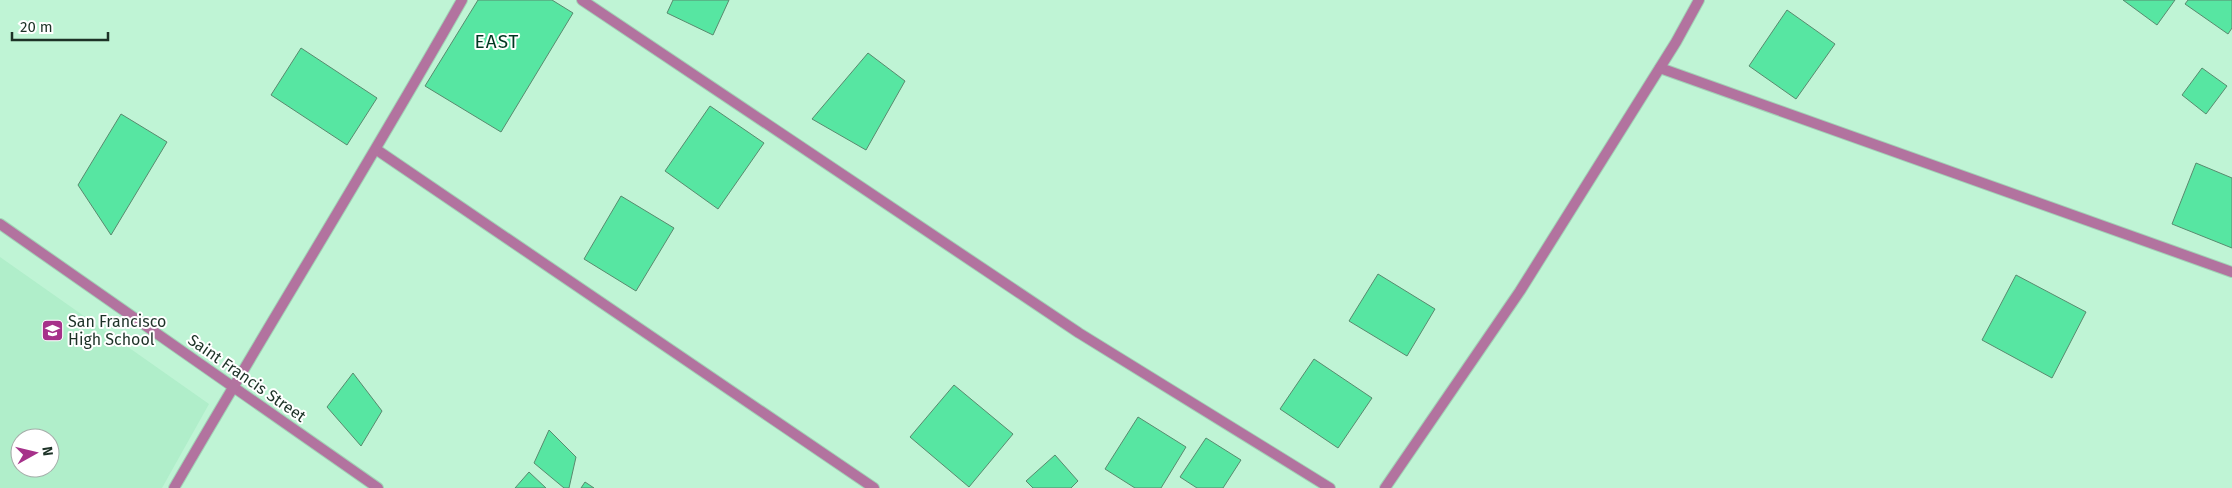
<svg xmlns="http://www.w3.org/2000/svg" width="2232" height="488" viewBox="0 0 2232 488" font-family="'Fira Sans',sans-serif">
  <style>
    .built { fill: #b0eeca; fill-rule: evenodd }
    .building { fill: #57e6a2; stroke: #588a6e }
    .lines { fill: none; stroke-linecap: round; stroke-linejoin: round }
    .minor-casing { stroke: #a2d1b6; stroke-width: 12 }
    .minor { stroke: #b2739f; stroke-width: 10 }
    .labels { text-anchor: middle; dominant-baseline: central; stroke-width: 4; stroke-linejoin: round; paint-order: stroke }
    .poi-label { font-size: 16px; fill: #1d3227; stroke: #fff; text-anchor: start }
    .street-label { font-size: 16px; fill: #1d3227; stroke: #fff }
    .quarter-label { font-size: 19px; letter-spacing: 1px; fill: #003821; stroke: #fff }
  </style>
  <rect width="100%" height="100%" fill="#bff4d5"/>
  <path class="built" d="M0 257 209 404 162 488H0ZM20 438H50V468H20Z"/>
  <g class="building">
    <path d="M478 0H552L573 13 501 132 425 86Z"/>
    <path d="M673 0H729L713 35 667 13Z"/>
    <path d="M2123 0H2175L2157 25Z"/>
    <path d="M2188 0H2232V28L2228 34 2185 4Z"/>
    <path d="M1787 10 1835 44 1796 99 1749 66Z"/>
    <path d="M301 48 377 98 347 145 271 95Z"/>
    <path d="M868 53 905 81 866 150 812 119Z"/>
    <path d="M2202 68 2227 86 2206 114 2182 95Z"/>
    <path d="M710 106 764 143 718 209 665 171Z"/>
    <path d="M121 114 167 142 111 235 78 185Z"/>
    <path d="M2196 163 2232 178V248L2172 224Z"/>
    <path d="M621 196 674 228 636 291 584 259Z"/>
    <path d="M1378 274 1435 309 1407 356 1349 321Z"/>
    <path d="M2016 275 2086 312 2052 378 1982 340Z"/>
    <path d="M1314 359 1372 398 1338 448 1280 409Z"/>
    <path d="M353 373 382 411 361 446 327 407Z"/>
    <path d="M954 385 1013 434 969 487 910 437Z"/>
    <path d="M1138 417 1186 447 1161 488H1135L1105 469Z"/>
    <path d="M549 430 576 457 569 488H564L534 463Z"/>
    <path d="M1206 438 1241 460 1223 488H1197L1180 477Z"/>
    <path d="M1055 455 1078 481 1071 488H1033L1026 481Z"/>
    <path d="M529 472 546 488H515Z"/>
    <path d="M585 482 594 488H581Z"/>
  </g>
  <g class="lines">
    <defs>
      <g id="minor">
        <path d="M582 0 1079 333 1330 488"/>
        <path d="M1660 68 2232 272"/>
        <path d="M377 150 874 488"/>
        <path d="M0 224 378 488"/>
        <path d="M174 488C269 324 369 164 462 0"/>
        <path d="M1385 488 1520 291 1676 42 1699 0"/>
      </g>
    </defs>
    <use href="#minor" class="minor-casing"/>
    <use href="#minor" class="minor"/>
  </g>
  <defs>
    <symbol id="school-square" viewBox="-11 -11 22 22"><rect x="-9" y="-9" width="18" height="18" rx="4" fill="#a6318a" stroke="#fff"/><path d="M0-5L7-2L0 1L-7-2ZM-4 1L0 2.5L4 1V4Q0 6-4 4Z" fill="#fff"/></symbol>
  </defs>
  <g fill-rule="evenodd">
    <use href="#school-square" x="40" y="318" width="25" height="25"/>
  </g>
  <g class="labels">
    <g class="poi-label">
      <text x="68" y="321">San Francisco<tspan x="68" dy="18">High School</tspan></text>
    </g>
    <g class="street-label">
      <text transform="translate(247 378) rotate(35)">Saint Francis Street</text>
    </g>
    <g class="quarter-label">
      <text x="497" y="41">EAST</text>
    </g>
  </g>
  <g transform="translate(35 453) rotate(82)"><circle r="24" fill="#ffffff" stroke="#a5ada9"/>
  <path d="M0-4L9 19L0 12L-9 19Z" fill="#a6318a"/>
  <text y="-8" font-size="14" font-weight="bold" text-anchor="middle" fill="#1d3227">N</text>
  </g>
  <path d="M12 32v8h96v-8" fill="none" stroke="#1d3227" stroke-width="2.5"/>
  <text x="20" y="32" font-size="15" fill="#1d3227" stroke="#ffffff" stroke-width="4" paint-order="stroke">20 m</text>
</svg>
